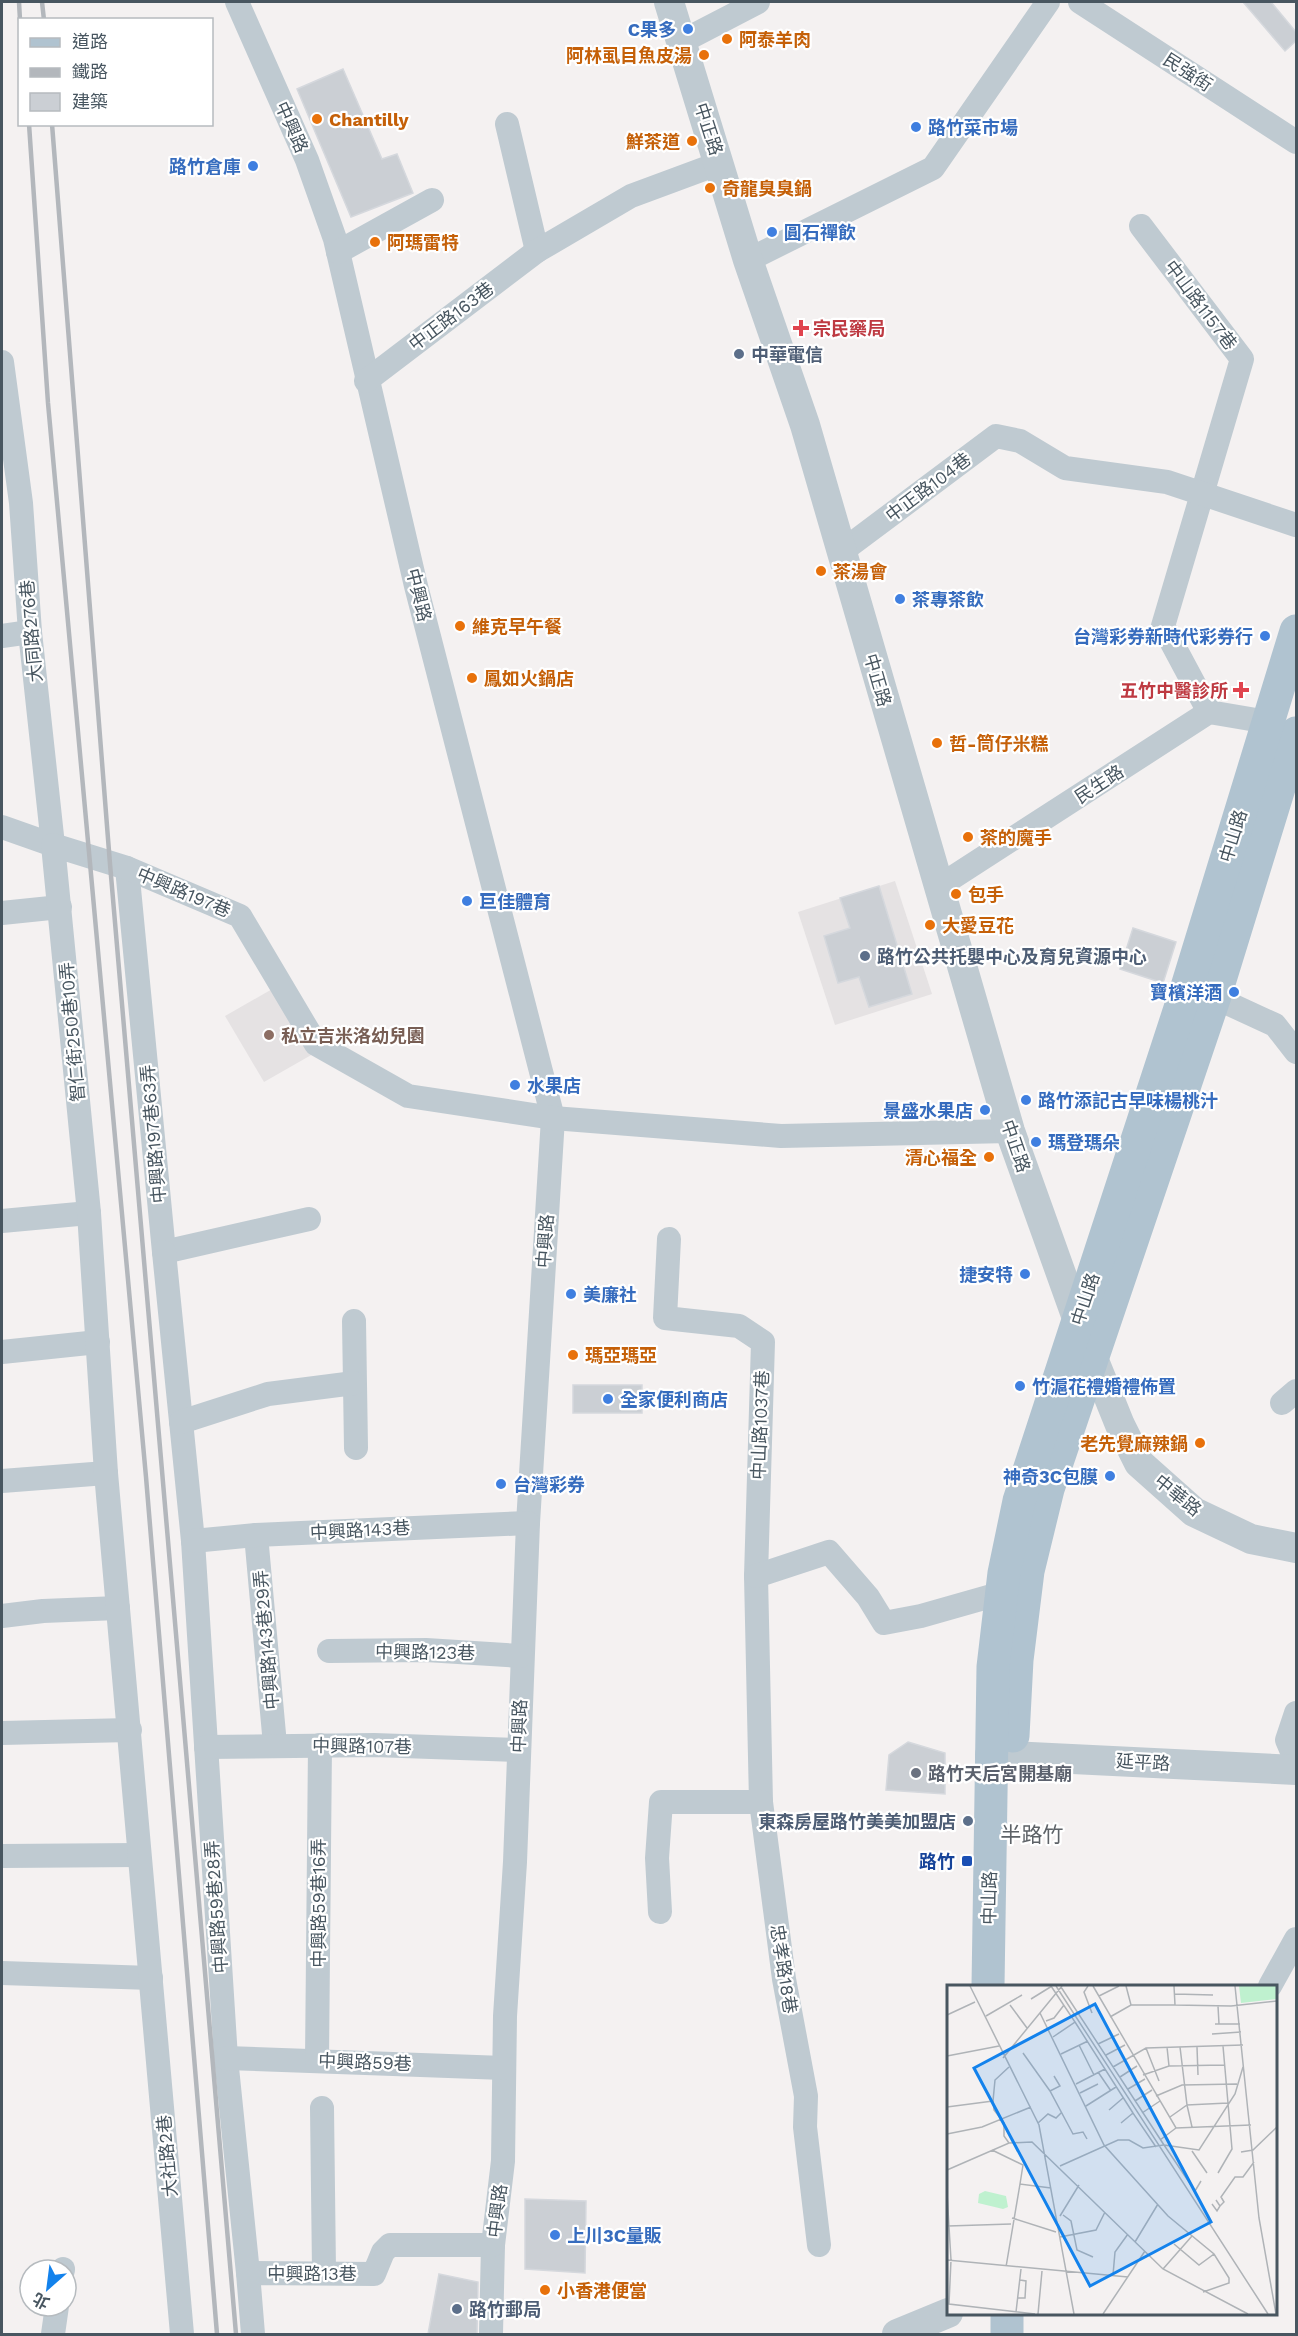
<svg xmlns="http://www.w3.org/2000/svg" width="1298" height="2336" viewBox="0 0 1298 2336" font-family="'Work Sans','Noto Sans TC',sans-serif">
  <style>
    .education { fill: #e5e2e3 }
    .building { fill: #cbcfd4; stroke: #d5d8dd; stroke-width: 1.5 }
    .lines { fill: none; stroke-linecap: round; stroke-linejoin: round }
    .minor { stroke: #bfcad1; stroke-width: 24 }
    .tertiary { stroke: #bfcad1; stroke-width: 30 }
    .primary { stroke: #b0c3d0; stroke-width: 33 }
    .rail { stroke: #b3b7bc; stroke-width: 4.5 }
    .shop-dot { fill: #3f7fe0; stroke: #fff; stroke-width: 2 }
    .food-dot { fill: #e8710a; stroke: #fff; stroke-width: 2 }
    .health-dot { fill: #e0444e; stroke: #fff; stroke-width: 2 }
    .service-dot { fill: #5c6f8a; stroke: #fff; stroke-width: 2 }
    .education-dot { fill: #8d6e63; stroke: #fff; stroke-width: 2 }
    .worship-dot { fill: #6b7280; stroke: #fff; stroke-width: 2 }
    .transit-dot { fill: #1a4fb4; stroke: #fff; stroke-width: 2 }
    .labels { text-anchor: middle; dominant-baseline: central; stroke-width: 4.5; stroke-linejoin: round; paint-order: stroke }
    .shop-label { font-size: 18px; font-weight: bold; fill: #366cbe; stroke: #fff; text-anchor: start }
    .food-label { font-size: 18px; font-weight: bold; fill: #c56008; stroke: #fff; text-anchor: start }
    .street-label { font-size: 18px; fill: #485660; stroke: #fff }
    .health-label { font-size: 18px; font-weight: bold; fill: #be3a42; stroke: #fff; text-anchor: start }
    .service-label { font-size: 18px; font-weight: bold; fill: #4e5e75; stroke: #fff; text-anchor: start }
    .education-label { font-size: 18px; font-weight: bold; fill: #785e54; stroke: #fff; text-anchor: start }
    .worship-label { font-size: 18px; font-weight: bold; fill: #5b616d; stroke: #fff; text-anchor: start }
    .transit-label { font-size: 18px; font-weight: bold; fill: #164399; stroke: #fff; text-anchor: end }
    .quarter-label { font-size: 21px; fill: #5d6267; stroke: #fff }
    .inset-road { fill: none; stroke: #afb3b7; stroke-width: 1.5 }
    .view { fill: #1382ec; fill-opacity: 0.15; stroke: #1382ec; stroke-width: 3 }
    .inset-edge { fill: none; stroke: #485660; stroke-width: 3 }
  </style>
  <rect width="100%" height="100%" fill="#f4f1f1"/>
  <g class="education">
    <path d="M895 881 932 994 835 1025 798 912Z"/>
    <path d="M274 988 313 1054 264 1082 225 1016Z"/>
  </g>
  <g class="building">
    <path d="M1243 2H1271L1296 32V41L1285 51Z"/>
    <path d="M343 69 382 159 397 154 413 193 351 217 297 89Z"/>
    <path d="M879 886 912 994 869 1007 859 977 838 983 824 936 850 928 840 898Z"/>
    <path d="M1133 928 1176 942 1163 983 1120 969Z"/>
    <rect x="573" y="1385" width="69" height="28"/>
    <path d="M908 1742 945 1753V1794L886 1790 889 1755Z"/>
    <path d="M525 2199 586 2201 585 2273 525 2269Z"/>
    <path d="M439 2274 478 2282 477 2334H428Z"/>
  </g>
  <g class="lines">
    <g class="minor">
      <path d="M237 2 307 160 335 239 416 586 553 1118 528 1523 515 1862 505 2016 503 2161 493 2245 491 2334"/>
      <path d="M1080 2 1296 142"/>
      <path d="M681 42 758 2"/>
      <path d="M507 124 537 251"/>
      <path d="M1141 226 1242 359 1163 626 1209 712"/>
      <path d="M338 252 432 200"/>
      <path d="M748 260 933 168 1048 2"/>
      <path d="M2 362 21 503 30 632 53 845 2 827"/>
      <path d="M366 381 537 251 631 196 720 163"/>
      <path d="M841 552 996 436 1020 441 1065 468 1167 482 1296 525"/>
      <path d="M2 636 30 632"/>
      <path d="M127 868 164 1252 309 1219"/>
      <path d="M938 887 1209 712 1268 722"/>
      <path d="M2 913 60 907"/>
      <path d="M1201 991 1275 1025 1296 1052"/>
      <path d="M2 1221 89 1213"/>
      <path d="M669 1239 665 1318 739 1326 763 1342 756 1576 761 1802 784 1979 806 2096 805 2127 819 2245"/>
      <path d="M164 1252 193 1541 226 2058 248 2273"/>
      <path d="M354 1321 356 1448"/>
      <path d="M2 1352 98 1342"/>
      <path d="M1282 1403 1296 1391"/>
      <path d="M181 1422 268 1394 354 1383"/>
      <path d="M2 1481 106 1473"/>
      <path d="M256 1535 275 1745"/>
      <path d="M193 1541 256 1535 528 1523"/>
      <path d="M756 1576 829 1552 868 1597 884 1623 921 1616 1002 1593"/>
      <path d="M2 1616 43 1611 118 1608"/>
      <path d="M329 1651 426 1650 521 1656"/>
      <path d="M1296 1713 1287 1740 1296 1761"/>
      <path d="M2 1733 130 1730"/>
      <path d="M206 1747 374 1745 518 1750"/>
      <path d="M2 1856 138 1855"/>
      <path d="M660 1912 657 1858 661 1802H761"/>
      <path d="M2 1973 151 1978"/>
      <path d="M1270 1986 1296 1939"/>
      <path d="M226 2058 504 2068"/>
      <path d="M317 2060 320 1745"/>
      <path d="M322 2108 324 2271"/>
      <path d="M63 2270V2269"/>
      <path d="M53 2334 57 2306"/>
      <path d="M182 2334 106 1473 89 1213 53 845 127 868 240 916 316 1044 408 1096 553 1118 781 1136 1010 1131"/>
      <path d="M253 2334 248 2273 374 2274 383 2252 390 2245H493"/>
    </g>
    <g class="tertiary">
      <path d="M669 2 748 260 805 425 1010 1131 1078 1321 1120 1425 1139 1463 1194 1512 1251 1539 1296 1548"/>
      <path d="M990 1755 1296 1770"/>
      <path d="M897 2334 948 2313"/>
    </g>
    <g class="primary">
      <path d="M1013 1736 1017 1660 1028 1571 1048 1489 1215 996 1296 733"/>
      <path d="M988 1986 993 1667 1004 1573 1019 1501 1187 987 1296 631"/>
      <path d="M1007 2334V2314"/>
    </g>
    <g class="rail">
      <path d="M19 2 20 20"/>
      <path d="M42 2 44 20"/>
      <path d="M29 124 48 403 146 1477 217 2334"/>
      <path d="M52 124 110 864 236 2334"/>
    </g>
  </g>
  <g class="shop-dot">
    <circle cx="688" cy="29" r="6"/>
    <circle cx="916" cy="127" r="6"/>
    <circle cx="253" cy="166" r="6"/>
    <circle cx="772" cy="232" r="6"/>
    <circle cx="900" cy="599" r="6"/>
    <circle cx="1265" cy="636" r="6"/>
    <circle cx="467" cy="901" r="6"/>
    <circle cx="1234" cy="992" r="6"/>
    <circle cx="515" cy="1085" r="6"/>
    <circle cx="1026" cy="1100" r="6"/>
    <circle cx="985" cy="1110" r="6"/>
    <circle cx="1036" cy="1142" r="6"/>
    <circle cx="1025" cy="1274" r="6"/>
    <circle cx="571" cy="1294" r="6"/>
    <circle cx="1020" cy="1386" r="6"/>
    <circle cx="608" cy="1399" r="6"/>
    <circle cx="1110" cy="1476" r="6"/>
    <circle cx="501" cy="1484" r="6"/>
    <circle cx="555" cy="2235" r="6"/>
  </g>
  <g class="food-dot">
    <circle cx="727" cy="39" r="6"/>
    <circle cx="704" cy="55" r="6"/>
    <circle cx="317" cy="119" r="6"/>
    <circle cx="692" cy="141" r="6"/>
    <circle cx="710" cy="188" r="6"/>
    <circle cx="375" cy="242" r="6"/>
    <circle cx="821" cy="571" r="6"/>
    <circle cx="460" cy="626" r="6"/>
    <circle cx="472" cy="678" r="6"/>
    <circle cx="937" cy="743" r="6"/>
    <circle cx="968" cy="837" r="6"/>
    <circle cx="956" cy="894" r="6"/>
    <circle cx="930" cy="925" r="6"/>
    <circle cx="989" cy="1157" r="6"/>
    <circle cx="573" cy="1355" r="6"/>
    <circle cx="1200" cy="1443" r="6"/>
    <circle cx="545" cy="2290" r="6"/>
  </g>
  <g class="health-dot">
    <path d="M798 319h6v6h6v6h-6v6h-6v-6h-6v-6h6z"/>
    <path d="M1238 681h6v6h6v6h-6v6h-6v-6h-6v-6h6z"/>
  </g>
  <g class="service-dot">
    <circle cx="739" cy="354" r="6"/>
    <circle cx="865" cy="956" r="6"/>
    <circle cx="968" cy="1821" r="6"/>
    <circle cx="457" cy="2309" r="6"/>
  </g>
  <circle class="education-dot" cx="269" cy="1035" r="6"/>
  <circle class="worship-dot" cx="916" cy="1773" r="6"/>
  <rect class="transit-dot" x="961" y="1855" width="12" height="12" rx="3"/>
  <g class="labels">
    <g class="shop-label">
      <text x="676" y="29" text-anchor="end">C果多</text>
      <text x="928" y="127">路竹菜市場</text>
      <text x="241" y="166" text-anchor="end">路竹倉庫</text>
      <text x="784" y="232">圓石禪飲</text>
      <text x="912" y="599">茶專茶飲</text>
      <text x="1253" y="636" text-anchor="end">台灣彩券新時代彩券行</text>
      <text x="479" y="901">巨佳體育</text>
      <text x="1222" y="992" text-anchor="end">寶檳洋酒</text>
      <text x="527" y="1085">水果店</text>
      <text x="1038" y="1100">路竹添記古早味楊桃汁</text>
      <text x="973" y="1110" text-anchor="end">景盛水果店</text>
      <text x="1048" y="1142">瑪登瑪朵</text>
      <text x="1013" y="1274" text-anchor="end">捷安特</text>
      <text x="583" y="1294">美廉社</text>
      <text x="1032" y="1386">竹滬花禮婚禮佈置</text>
      <text x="620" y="1399">全家便利商店</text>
      <text x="1098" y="1476" text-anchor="end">神奇3C包膜</text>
      <text x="513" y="1484">台灣彩券</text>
      <text x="567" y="2235">上川3C量販</text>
    </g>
    <g class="food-label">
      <text x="739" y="39">阿泰羊肉</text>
      <text x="692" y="55" text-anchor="end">阿林虱目魚皮湯</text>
      <text x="329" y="119">Chantilly</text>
      <text x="680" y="141" text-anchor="end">鮮茶道</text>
      <text x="722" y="188">奇龍臭臭鍋</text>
      <text x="387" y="242">阿瑪雷特</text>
      <text x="833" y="571">茶湯會</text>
      <text x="472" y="626">維克早午餐</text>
      <text x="484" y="678">鳳如火鍋店</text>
      <text x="949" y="743">哲-筒仔米糕</text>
      <text x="980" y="837">茶的魔手</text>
      <text x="968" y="894">包手</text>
      <text x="942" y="925">大愛豆花</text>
      <text x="977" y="1157" text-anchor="end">清心福全</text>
      <text x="585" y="1355">瑪亞瑪亞</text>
      <text x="1188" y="1443" text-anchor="end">老先覺麻辣鍋</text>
      <text x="557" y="2290">小香港便當</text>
    </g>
    <g class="street-label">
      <text transform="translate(1188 72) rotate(33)">民強街</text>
      <text transform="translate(292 127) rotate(66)">中興路</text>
      <text transform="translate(709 129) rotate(72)">中正路</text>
      <text transform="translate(1201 305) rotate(53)">中山路1157巷</text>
      <text transform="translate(451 316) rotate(-37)">中正路163巷</text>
      <text transform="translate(928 487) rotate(-37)">中正路104巷</text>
      <text transform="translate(419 595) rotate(76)">中興路</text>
      <text transform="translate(31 631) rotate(-95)">大同路276巷</text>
      <text transform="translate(878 680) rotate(74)">中正路</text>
      <text transform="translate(1099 784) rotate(-33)">民生路</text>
      <text transform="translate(1233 836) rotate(-73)">中山路</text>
      <text transform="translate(184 892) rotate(23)">中興路197巷</text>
      <text transform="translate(72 1032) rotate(-95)">智仁街250巷10弄</text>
      <text transform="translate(153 1134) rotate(-95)">中興路197巷63弄</text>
      <text transform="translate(1016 1146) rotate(71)">中正路</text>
      <text transform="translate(545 1241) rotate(-86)">中興路</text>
      <text transform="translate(1085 1299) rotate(-72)">中山路</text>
      <text transform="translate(760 1425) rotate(-88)">中山路1037巷</text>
      <text transform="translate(1178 1495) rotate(39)">中華路</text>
      <text transform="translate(360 1530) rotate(-3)">中興路143巷</text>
      <text transform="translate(266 1640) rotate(-95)">中興路143巷29弄</text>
      <text transform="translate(425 1652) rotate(1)">中興路123巷</text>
      <text transform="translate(519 1726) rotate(-88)">中興路</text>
      <text transform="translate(362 1746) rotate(1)">中興路107巷</text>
      <text transform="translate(1143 1762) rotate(3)">延平路</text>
      <text transform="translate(989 1898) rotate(-89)">中山路</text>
      <text transform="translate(318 1903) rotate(-90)">中興路59巷16弄</text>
      <text transform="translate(216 1907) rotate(-94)">中興路59巷28弄</text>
      <text transform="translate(784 1969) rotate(81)">忠孝路18巷</text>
      <text transform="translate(365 2062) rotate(2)">中興路59巷</text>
      <text transform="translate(167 2156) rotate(-95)">大社路2巷</text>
      <text transform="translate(497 2211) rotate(-83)">中興路</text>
      <text x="312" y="2273">中興路13巷</text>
    </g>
    <g class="health-label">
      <text x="813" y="328">宗民藥局</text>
      <text x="1228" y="690" text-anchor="end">五竹中醫診所</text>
    </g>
    <g class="service-label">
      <text x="751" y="354">中華電信</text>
      <text x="877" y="956">路竹公共托嬰中心及育兒資源中心</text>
      <text x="956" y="1821" text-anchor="end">東森房屋路竹美美加盟店</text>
      <text x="469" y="2309">路竹郵局</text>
    </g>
    <g class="education-label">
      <text x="281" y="1035">私立吉米洛幼兒園</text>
    </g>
    <g class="worship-label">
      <text x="928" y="1773">路竹天后宮開基廟</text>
    </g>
    <g class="transit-label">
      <text x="955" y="1861">路竹</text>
    </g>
    <g class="quarter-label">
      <text x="1032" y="1834">半路竹</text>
    </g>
  </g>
  <g transform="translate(947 1985)">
    <rect width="330" height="330" fill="#f4f1f1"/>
    <path d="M292 1H330V14L294 18ZM38 206 59 211 61 222 56 224 31 218 32 209Z" fill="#bff1cf"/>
    <path class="inset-road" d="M23 1 92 140 127 329M104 1 128 37 106 52M109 1 321 329M141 1 137 7 145 28M146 1 229 143 304 140M179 1 184 20M227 1 228 20 284 21 330 16M288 1 312 233 329 329M228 9 266 10M152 11 172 1M84 14 105 1M63 20 80 43M271 21 272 39M93 28 157 160 221 231 267 269 282 293V298L256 307M0 30 28 17M39 31 75 10M163 32 184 20H228M99 36 107 33 117 20M128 37 186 128M268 39H293M265 49 294 47M151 59 172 49M132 60 147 90M220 62 222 81M233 62 240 120 281 118M250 62 251 90M199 63 212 96M76 68 103 106 126 149 136 147 140 154M114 69 141 56M159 70 178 60M0 71 52 61M56 73 115 1M62 82 48 95 46 116 47 125 57 138V151L62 158M166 82 199 63 296 60M151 87 164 106M196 90 222 81 277 80M173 92 190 81M129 99 158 84M181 104 198 94M103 106 113 101 107 91M133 108 151 99M209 111 235 100 290 99M188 116 205 105M139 121 169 102M0 122 46 116M162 125 176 113M195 128 213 116M223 132 240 120 245 142M91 138 101 129 109 133 115 127M174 138 186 128 209 162M0 149 35 142 84 122M213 155 229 143M45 165 76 180 73 199M245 166 260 188M294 167 306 165 330 142M113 181 171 155H182L196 163 217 160 114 2M0 185 62 158 85 157 216 284 301 329M271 188 285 164 276 61M254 196 248 206 217 160 252 165 288 109 296 82M0 208 4 275 2 319 88 329M265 219 270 226 273 221 269 215M273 221 277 217 274 212 288 192H296L307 177M116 230 124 236 130 265 146 272M113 231 132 200M65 233 109 247M1 241 64 239M113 252 149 245 158 227M188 257 211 219M227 259 252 280 267 269M0 275 181 292M59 282 73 199 104 203M216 284 245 251M166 290 168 267 181 249M70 313H78L79 296 73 295M69 327 74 284M91 329 95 286M156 329 198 266"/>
    <path class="view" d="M148 19 264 237 143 301 27 83Z"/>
    <rect width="330" height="330" class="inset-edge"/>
  </g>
  <rect width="1298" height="2336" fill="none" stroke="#485660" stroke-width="6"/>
  <rect x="18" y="18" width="195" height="108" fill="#ffffff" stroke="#b6bbbf" stroke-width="1.5"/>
  <rect x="30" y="38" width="30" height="9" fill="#b0c3d0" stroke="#b6bbbf" stroke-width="1.5"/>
  <text x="72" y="48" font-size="18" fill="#485660">道路</text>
  <rect x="30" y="68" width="30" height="9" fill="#b3b7bc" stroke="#b6bbbf" stroke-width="1.5"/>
  <text x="72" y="78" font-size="18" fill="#485660">鐵路</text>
  <rect x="30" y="93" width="30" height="18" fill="#cbcfd4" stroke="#b6bbbf" stroke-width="1.5"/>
  <text x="72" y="108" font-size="18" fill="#485660">建築</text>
  <g transform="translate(48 2288) rotate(208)"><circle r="28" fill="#ffffff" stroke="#b6bbbf" stroke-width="1.5"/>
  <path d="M0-4.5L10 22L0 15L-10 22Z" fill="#1382ec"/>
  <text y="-9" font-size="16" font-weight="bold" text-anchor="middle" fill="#485660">北</text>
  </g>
</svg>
